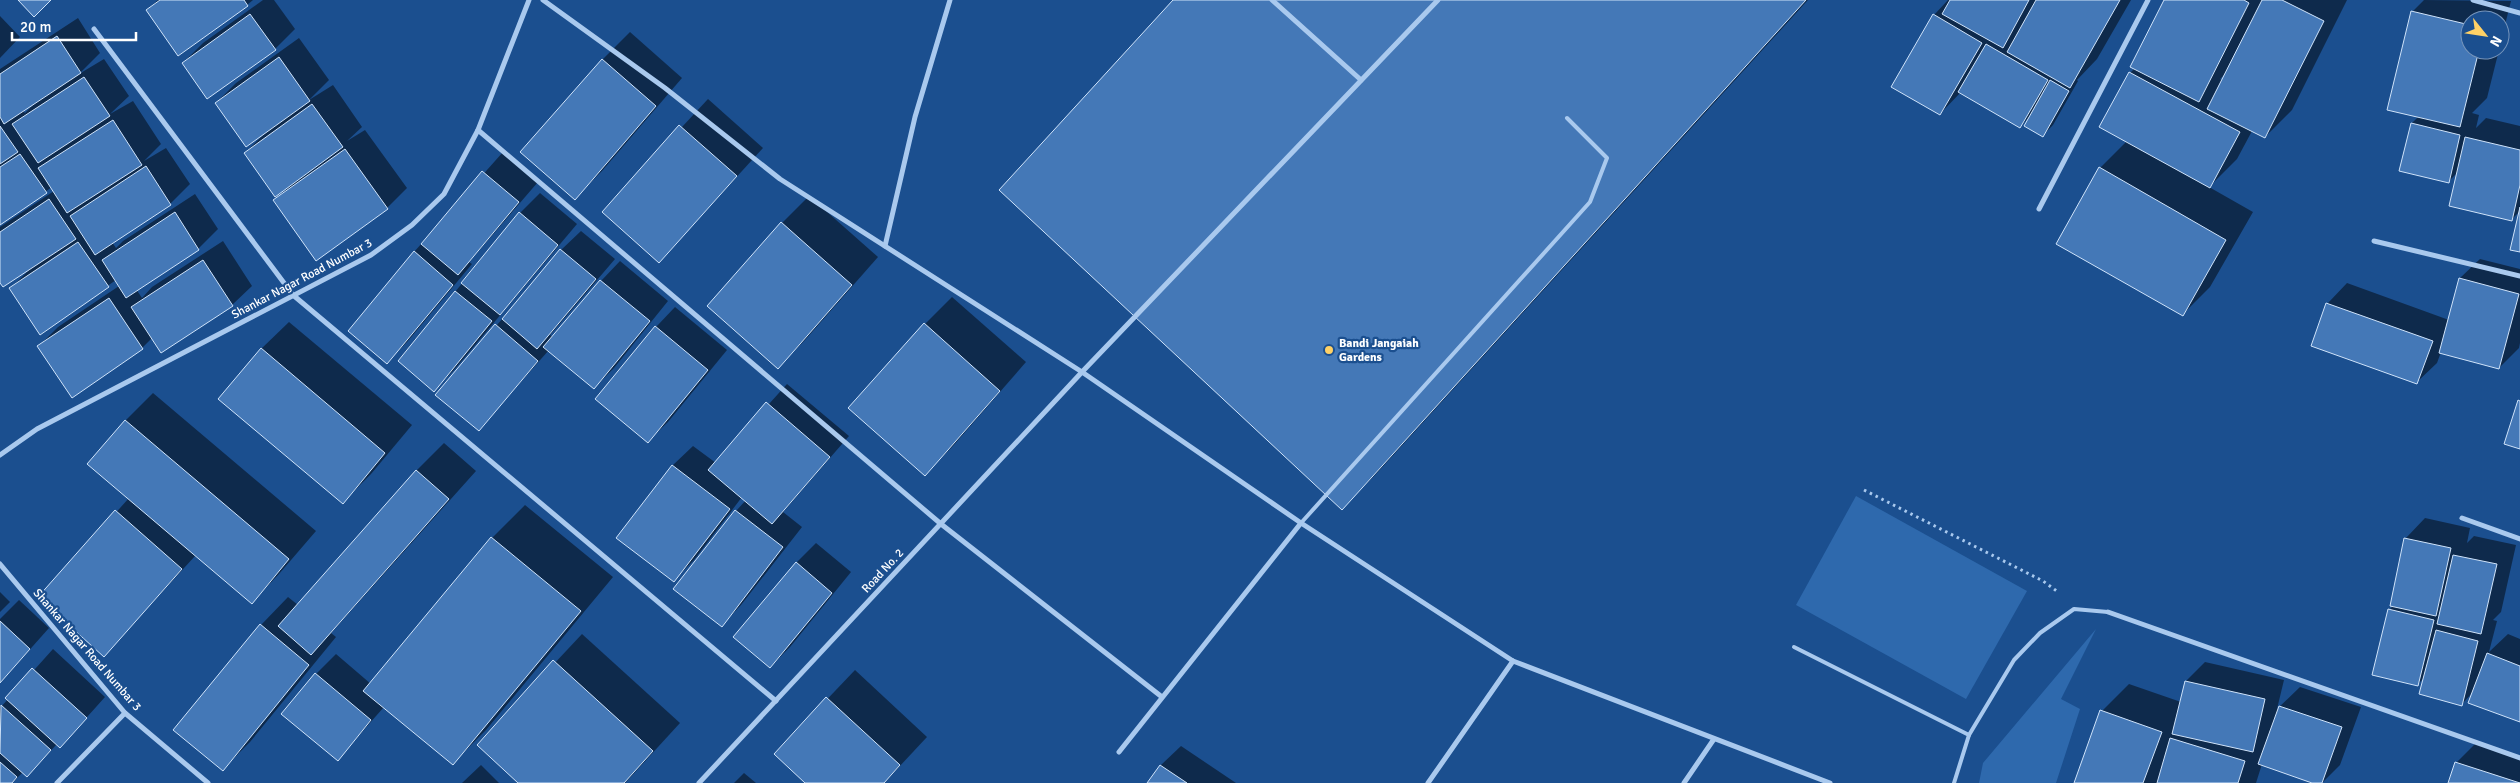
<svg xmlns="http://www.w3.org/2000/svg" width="2520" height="783" viewBox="0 0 2520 783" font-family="Signika,sans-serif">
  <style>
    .green { fill: #2e69ad }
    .shadow { fill: #0007; fill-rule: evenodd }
    .building { fill: #4478b7; stroke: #cfe3fa }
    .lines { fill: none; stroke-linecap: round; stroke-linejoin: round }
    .path { stroke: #a9c9ee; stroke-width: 3; stroke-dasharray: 2.5 4; stroke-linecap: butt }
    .service { stroke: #a9c9ee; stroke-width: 4 }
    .minor { stroke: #a9c9ee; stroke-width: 5 }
    .poi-dot { fill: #ffd166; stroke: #1b4f8f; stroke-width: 2 }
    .labels { text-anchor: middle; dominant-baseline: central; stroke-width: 4.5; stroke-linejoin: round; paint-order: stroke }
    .street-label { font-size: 12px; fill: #fff; stroke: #1b4f8f }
    .poi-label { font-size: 12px; font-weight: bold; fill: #fff; stroke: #1b4f8f; text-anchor: start }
  </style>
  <rect width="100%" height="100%" fill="#1b4f8f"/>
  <g class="green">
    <path d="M1856 496 2027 591 1966 699 1796 605Z"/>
    <path d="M2096 629 2061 699 2080 709 2056 783H1979L1983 763Z"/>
  </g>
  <g class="shadow">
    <path d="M158 0H253L247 5 147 10Z"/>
    <path d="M263 0H274L295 29 275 49 183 63 203 43Z"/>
    <path d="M1175 0H1808L1375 475 1342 508Z"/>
    <path d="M1948 0H2131L2097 59 2077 80 2078 81 2053 125 2043 135 2029 117 2020 127 1961 92 1940 114 1934 15Z"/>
    <path d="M2165 0H2347L2292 110 2265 137 2252 131 2237 159 2209 187 2253 212 2210 287 2183 314 2100 168 2127 141 2130 73 2135 68ZM2227 72 2223 81 2220 79Z"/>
    <path d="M2424 0 2511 1 2500 45V20H2470V50H2499L2487 98 2472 113 2479 115 2476 128 2486 118 2520 126V211L2511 220 2458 172 2449 181 2412 123 2419 116 2412 12Z"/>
    <path d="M0 16 20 37 0 58Z"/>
    <path d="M78 18 100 53 79 74 104 59 129 96 110 114 133 101 161 144 144 161 166 148 190 184 170 204 112 242 116 248 123 241 195 194 218 229 198 249 136 289 142 298 152 287 223 241 252 286 232 305 152 338 142 348 39 346 58 327 119 286 116 280 40 333 10 289 29 270 0 280V227L54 191 52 187 0 224V69ZM34 104 25 113 22 110Z"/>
    <path d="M630 32 682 78 602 171 575 198 522 152 603 59Z"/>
    <path d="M299 38 329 80 309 100 333 85 362 127 347 141 365 130 407 188 387 208 275 200 289 187 245 153 265 133 216 103 236 83Z"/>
    <path d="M708 99 763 148 659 262 603 212Z"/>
    <path d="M503 152 538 182 469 262 472 264 407 342 387 362 414 252Z"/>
    <path d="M540 193 577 224 454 370 434 390 399 360 520 213Z"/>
    <path d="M809 196 878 257 805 340 778 367 782 223Z"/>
    <path d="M581 231 615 259 550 335 553 337 601 281 620 261 668 301 614 368 594 388 549 350 479 429 437 395 561 250Z"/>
    <path d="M2480 259 2520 269V343L2519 348 2499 368 2441 352 2437 363 2417 382 2313 345 2328 303 2347 283 2449 320 2460 278Z"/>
    <path d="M952 297 1026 362 952 447 925 474V324Z"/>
    <path d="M675 307 727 350 668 422 648 441 656 327Z"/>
    <path d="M289 322 412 425 371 474 343 502 261 349Z"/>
    <path d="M787 384 849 436 783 512 802 527 741 605 722 625 736 511 746 500 742 497 694 560 674 580 618 537 673 465 693 446 716 463Z"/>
    <path d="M153 393 316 531 279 574 252 602 196 555 104 655 40 597 129 498 89 464 126 420Z"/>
    <path d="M444 443 476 471 331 633 336 637 250 742 223 769 261 625 288 597 298 605 417 470Z"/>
    <path d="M525 505 613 577 486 730 453 763 384 707 338 759 316 674 336 654 371 684 492 538Z"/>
    <path d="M2425 518 2470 528 2467 543 2474 536 2516 545 2501 612 2493 620 2497 621 2489 652 2508 634 2520 639V721L2473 692 2462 704 2424 678 2418 684 2389 610 2393 606 2406 538Z"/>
    <path d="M816 543 851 572 790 647 770 667 796 563Z"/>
    <path d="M0 592 10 602 0 612Z"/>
    <path d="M19 600 49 628 0 683V619Z"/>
    <path d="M582 634 680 723 625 783H520L478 745Z"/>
    <path d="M53 649 105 697 79 726 57 744 27 776 23 772 12 783H0V708Z"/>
    <path d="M2205 662 2284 680 2277 709 2300 687 2361 707 2340 765 2322 783H2316L2262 764 2256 783H2075L2102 711 2129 684 2181 702 2186 681Z"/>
    <path d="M855 670 927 737 884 783H807L775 754Z"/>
    <path d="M2476 743 2520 757V783H2449L2456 763Z"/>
    <path d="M1181 746 1236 783H1149L1161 765Z"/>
    <path d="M481 765 499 783H462Z"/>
    <path d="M744 773 756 783H734Z"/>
  </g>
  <g class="building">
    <path d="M18 0H51L34 17Z"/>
    <path d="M160 0H244L248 6 178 56 146 10Z"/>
    <path d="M1173 0H1806L1342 510 999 190Z"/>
    <path d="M1950 0H2029L2003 48 1942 14Z"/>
    <path d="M2036 0H2120L2070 88 2007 52Z"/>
    <path d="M2164 0H2244L2249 3 2199 102 2130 67Z"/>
    <path d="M2262 0H2282L2324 21 2265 138 2207 109Z"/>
    <path d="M2411 11 2470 25V50H2479L2460 127 2387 110Z"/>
    <path d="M250 14 276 50 207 99 182 63Z"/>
    <path d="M1933 14 1982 43 1940 115 1891 87Z"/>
    <path d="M57 36 81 73 4 124 0 117V74Z"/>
    <path d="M1986 44 2048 80 2020 128 1958 92Z"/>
    <path d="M279 57 310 101 246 147 215 103Z"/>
    <path d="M602 59 656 106 575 200 520 152Z"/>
    <path d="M2129 72 2240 132 2210 188 2099 127Z"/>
    <path d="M84 77 110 116 38 163 12 124Z"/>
    <path d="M2050 80 2069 91 2043 137 2024 126Z"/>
    <path d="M312 104 343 147 275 197 244 153Z"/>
    <path d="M113 120 142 165 67 213 38 168Z"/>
    <path d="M2411 123 2460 135 2449 183 2399 171Z"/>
    <path d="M679 125 737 176 659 263 602 212Z"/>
    <path d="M0 126 18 152 0 164Z"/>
    <path d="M2465 137 2520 150V185L2512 221 2449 206Z"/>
    <path d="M345 149 388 209 316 261 273 200Z"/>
    <path d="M20 154 47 193 0 225V167Z"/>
    <path d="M146 166 171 205 95 255 70 216Z"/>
    <path d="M2099 167 2226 240 2183 316 2056 244Z"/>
    <path d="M482 171 519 202 458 275 421 244Z"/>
    <path d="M49 199 76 239 3 287 0 283V232Z"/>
    <path d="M2520 207V252L2510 250Z"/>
    <path d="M175 212 199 250 126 298 102 260Z"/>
    <path d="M519 212 558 245 500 315 461 283Z"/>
    <path d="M781 222 852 285 778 369 707 306Z"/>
    <path d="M78 242 109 287 40 335 9 288Z"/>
    <path d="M560 249 596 279 537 349 502 319Z"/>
    <path d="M414 251 453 285 387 364 348 331Z"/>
    <path d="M203 260 233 306 161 353 131 307Z"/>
    <path d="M2459 278 2519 294 2499 369 2439 353Z"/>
    <path d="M600 280 650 321 594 389 543 347Z"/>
    <path d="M455 291 492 321 434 392 398 361Z"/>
    <path d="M109 298 143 349 72 398 37 346Z"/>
    <path d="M2326 303 2433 341 2417 384 2311 346Z"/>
    <path d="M924 323 1000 391 925 476 848 408Z"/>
    <path d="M495 324 538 361 479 431 435 395Z"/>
    <path d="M655 326 708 370 648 443 595 399Z"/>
    <path d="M261 348 385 453 343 504 218 399Z"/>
    <path d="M2518 400 2520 401V449L2504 444Z"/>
    <path d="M766 402 830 457 772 524 708 470Z"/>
    <path d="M125 420 289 559 252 604 87 464Z"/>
    <path d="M672 465 730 509 674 582 616 538Z"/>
    <path d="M416 470 449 499 311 655 278 626Z"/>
    <path d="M115 510 182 569 104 657 38 597Z"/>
    <path d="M735 510 783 547 722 627 673 589Z"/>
    <path d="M491 537 581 611 453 765 363 691Z"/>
    <path d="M2404 538 2451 548 2436 616 2390 606Z"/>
    <path d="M2453 555 2497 564 2481 634 2437 624Z"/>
    <path d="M796 562 832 593 770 668 733 637Z"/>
    <path d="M2388 609 2434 620 2418 686 2372 675Z"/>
    <path d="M0 621 30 649 0 683Z"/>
    <path d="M260 624 309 665 223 771 173 730Z"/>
    <path d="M2436 630 2478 641 2462 706 2419 694Z"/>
    <path d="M2487 653 2520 666V722L2468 703Z"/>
    <path d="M553 660 653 751 624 783H518L477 745Z"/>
    <path d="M32 668 87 718 60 748 5 698Z"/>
    <path d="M315 673 371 720 338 761 281 714Z"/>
    <path d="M2185 681 2265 699 2253 752 2172 734Z"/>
    <path d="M826 697 900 765 884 783H805L774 754Z"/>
    <path d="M1 705 51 750 27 777 0 753Z"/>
    <path d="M2279 706 2342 727 2322 783H2312L2258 764Z"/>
    <path d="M2100 710 2162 732 2143 783H2074Z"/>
    <path d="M2170 738 2245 761 2238 783H2157Z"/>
    <path d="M0 762 17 777 12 783H0Z"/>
    <path d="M2455 762 2520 783H2448Z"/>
    <path d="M1160 765 1187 783H1147Z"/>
  </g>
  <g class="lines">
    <path class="path" d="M1864 490 2043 581 2058 592"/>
    <g class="service">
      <path d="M1301 523 1590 202 1607 158 1567 118"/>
      <path d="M1794 647 1969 735"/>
      <path d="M1954 783 1969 735 2014 660 2040 633 2074 609 2108 612"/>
    </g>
    <g class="minor">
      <path d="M543 0 665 88 780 179 1082 372 1301 523 1513 661 1830 783"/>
      <path d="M1272 0 1361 80"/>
      <path d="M2473 0 2520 13"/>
      <path d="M94 29 293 295 776 701"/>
      <path d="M478 130 941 524 1162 697"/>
      <path d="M2039 209 2148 0"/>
      <path d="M2374 241 2520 276"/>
      <path d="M885 246 915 117 950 0"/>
      <path d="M0 455 37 429 371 255 412 225 444 194 478 130 529 0"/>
      <path d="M2462 518 2520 539"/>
      <path d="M0 564 125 713 208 783"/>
      <path d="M2108 612 2520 758"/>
      <path d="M1119 752 1301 523"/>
      <path d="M57 783 125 713"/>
      <path d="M699 783 1082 372 1438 0"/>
      <path d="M1428 783 1513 661"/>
      <path d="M1684 783 1714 739"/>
    </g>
  </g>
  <circle class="poi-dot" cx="1329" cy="350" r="5"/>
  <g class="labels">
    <g class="street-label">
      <text transform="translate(302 279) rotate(-28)">Shankar Nagar Road Numbar 3</text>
      <text transform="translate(883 571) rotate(-47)">Road No. 2</text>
      <text transform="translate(87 650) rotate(49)">Shankar Nagar Road Numbar 3</text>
    </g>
    <g class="poi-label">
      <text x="1339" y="343">Bandi Jangaiah<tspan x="1339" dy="14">Gardens</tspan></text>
    </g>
  </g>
  <g transform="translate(2485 35) rotate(120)"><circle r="24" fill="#1b4f8f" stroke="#7695bc"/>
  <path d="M0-4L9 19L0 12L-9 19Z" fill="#ffd166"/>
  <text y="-8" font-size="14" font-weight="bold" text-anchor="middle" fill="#ffffff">N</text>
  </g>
  <path d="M12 32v8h124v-8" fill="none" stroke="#ffffff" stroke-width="2.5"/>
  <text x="20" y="32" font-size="15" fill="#ffffff" stroke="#1b4f8f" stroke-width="4" paint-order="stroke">20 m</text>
</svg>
